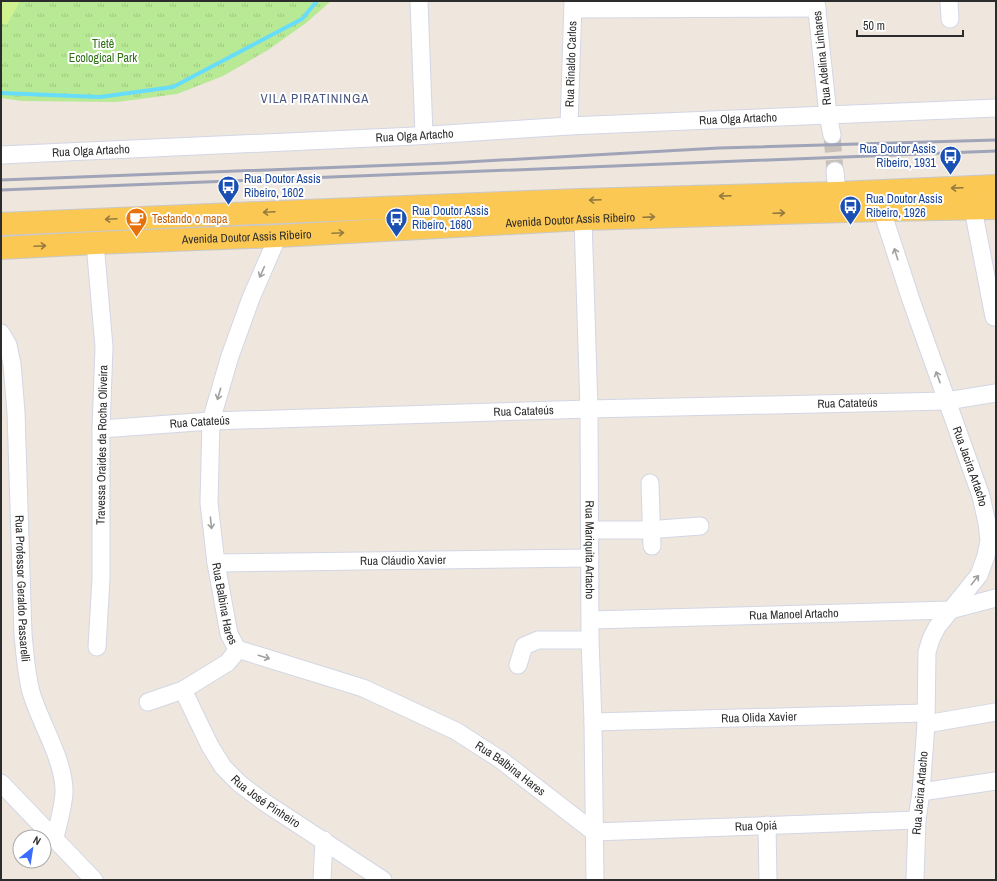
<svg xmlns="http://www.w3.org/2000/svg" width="997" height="881" viewBox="0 0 997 881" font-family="'Archivo Narrow',sans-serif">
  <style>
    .grass { fill: url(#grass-tufts) }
    .pitch { fill: #cff190 }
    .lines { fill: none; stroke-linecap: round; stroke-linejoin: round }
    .stream { stroke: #68ddf9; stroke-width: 4 }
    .minor-tunnel { stroke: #c8c1ba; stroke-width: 17; stroke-dasharray: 17 8; stroke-linecap: butt }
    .minor-casing { stroke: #d2d7e5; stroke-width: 19 }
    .major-casing { stroke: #c8c8c8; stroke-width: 24 }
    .minor { stroke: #fff; stroke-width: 17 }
    .major { stroke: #fcc854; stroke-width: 22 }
    .rail { stroke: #9fa4b8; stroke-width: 3 }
    .oneway { stroke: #947a40 }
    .oneway2 { stroke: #a0a0a0 }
    .labels { text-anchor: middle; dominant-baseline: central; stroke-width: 4; stroke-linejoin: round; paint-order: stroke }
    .park-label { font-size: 12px; fill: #2e7014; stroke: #fff }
    .street-label { font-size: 12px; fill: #2c2c2c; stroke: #fff }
    .transit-label { font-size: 12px; fill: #164399; stroke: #fff; text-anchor: start }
    .food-label { font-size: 12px; fill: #c56008; stroke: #fff; text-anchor: start }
    .neighbourhood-label { font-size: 13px; letter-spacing: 1px; fill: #485681; stroke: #fff }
  </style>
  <defs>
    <pattern id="grass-tufts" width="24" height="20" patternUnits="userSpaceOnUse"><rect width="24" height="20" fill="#b8e995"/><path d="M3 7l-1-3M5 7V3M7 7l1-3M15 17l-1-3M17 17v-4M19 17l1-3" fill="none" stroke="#9ec881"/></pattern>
  </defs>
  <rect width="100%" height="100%" fill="#efe6dd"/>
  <path class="grass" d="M1 1H331L306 23 268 50 223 76 177 94 117 102 22 101 1 98Z"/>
  <path class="pitch" d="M1 1H20L7 25 1 23Z"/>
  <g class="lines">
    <path class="stream" d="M1 93 100 97 173 87 302 19 317 1"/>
    <path class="minor-tunnel" d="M832 135 835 171"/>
    <defs>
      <g id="minor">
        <path d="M419 1 424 135"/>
        <path d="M949 1 950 19"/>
        <path d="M573 9 817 8"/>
        <path id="s1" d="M569 126 573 1"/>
        <path d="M832 135 828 115 996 108"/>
        <path id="s2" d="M1 155 415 136 569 126 828 115 816 1"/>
        <path d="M835 171 837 193"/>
        <path id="s3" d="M878 199 911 300 981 496 987 523 989 540 986 556 979 575 937 627 931 639 927 652 926 724 921 792 917 820 915 880"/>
        <path d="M973 209 994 317"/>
        <path id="s4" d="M583 219 589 409 590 640 593 722 595 880"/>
        <path id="s5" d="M278 236 251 298 230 356 211 421 209 503 216 563 229 634 237 649 363 688 456 731 501 760 594 832"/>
        <path d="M95 243 104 347 101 429V579L97 647"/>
        <path id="s6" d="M1 333 8 345 12 364 16 412 23 634C25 654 26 673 31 692 40 723 65 761 64 793 63 809 58 824 55 838"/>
        <path id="s7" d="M101 429 211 421 589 409 947 401 996 393"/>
        <path d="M650 483 652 546"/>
        <path d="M590 530H647L700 526"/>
        <path id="s8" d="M216 563 590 558"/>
        <path id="s9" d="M591 620 950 610 996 598"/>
        <path d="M518 665 524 646 538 640H590"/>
        <path id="s10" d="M183 690 210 746 223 767 240 784 264 802 383 880"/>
        <path d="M148 702 183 690 227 663 233 656 237 649"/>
        <path id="s11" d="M593 722 925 713"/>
        <path d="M926 724 996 712"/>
        <path d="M1 783 94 880"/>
        <path d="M921 792 996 781"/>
        <path d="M767 825 768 880"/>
        <path id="s12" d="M594 832 917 820"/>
        <path d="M322 880 324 840"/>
      </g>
      <g id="major">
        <path d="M1 224 305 211 580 200 837 193 996 186"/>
        <path id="s13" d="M1 248 95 243 278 236 583 219 882 210 996 208"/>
      </g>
    </defs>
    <use href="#minor" class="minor-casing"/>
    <use href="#major" class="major-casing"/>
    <use href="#minor" class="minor"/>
    <use href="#major" class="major"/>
    <g class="rail">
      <path d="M1 180 448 163 719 148 996 140"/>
      <path d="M1 190 996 151"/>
    </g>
  </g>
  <defs><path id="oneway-shaft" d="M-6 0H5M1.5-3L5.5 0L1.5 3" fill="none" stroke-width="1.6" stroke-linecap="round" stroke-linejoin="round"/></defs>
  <g class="oneway">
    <use href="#oneway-shaft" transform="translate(957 188) rotate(178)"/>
    <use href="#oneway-shaft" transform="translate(725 196) rotate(178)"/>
    <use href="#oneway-shaft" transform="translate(595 200) rotate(178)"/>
    <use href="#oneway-shaft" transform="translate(269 212) rotate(177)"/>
    <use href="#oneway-shaft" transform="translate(779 213) rotate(-2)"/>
    <use href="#oneway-shaft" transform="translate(649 217) rotate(-2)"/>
    <use href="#oneway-shaft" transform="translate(111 219) rotate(177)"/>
    <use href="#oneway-shaft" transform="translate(338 233) rotate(-3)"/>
    <use href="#oneway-shaft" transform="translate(40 246) rotate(-3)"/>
  </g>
  <g class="oneway2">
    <use href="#oneway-shaft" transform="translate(896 254) rotate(-108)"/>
    <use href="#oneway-shaft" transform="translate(262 272) rotate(114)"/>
    <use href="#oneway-shaft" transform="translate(938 377) rotate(-110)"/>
    <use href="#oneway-shaft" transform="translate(219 394) rotate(106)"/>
    <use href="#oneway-shaft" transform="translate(211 523) rotate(84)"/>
    <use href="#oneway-shaft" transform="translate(975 580) rotate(-52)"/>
    <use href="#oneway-shaft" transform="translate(264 657) rotate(17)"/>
  </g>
  <defs>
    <symbol id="bus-pin" viewBox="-11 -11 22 30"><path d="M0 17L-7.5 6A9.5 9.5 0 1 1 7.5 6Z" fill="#1a4fb4" stroke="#fff"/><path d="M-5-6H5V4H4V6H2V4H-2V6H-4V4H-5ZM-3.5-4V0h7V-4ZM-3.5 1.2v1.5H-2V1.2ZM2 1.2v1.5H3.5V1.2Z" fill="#fff"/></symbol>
    <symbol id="cafe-pin" viewBox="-11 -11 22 30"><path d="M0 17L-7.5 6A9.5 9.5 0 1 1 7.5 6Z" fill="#e8710a" stroke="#fff"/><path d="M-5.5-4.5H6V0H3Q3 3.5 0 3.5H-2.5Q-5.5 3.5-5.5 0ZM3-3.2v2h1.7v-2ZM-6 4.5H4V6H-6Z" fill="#fff"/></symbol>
  </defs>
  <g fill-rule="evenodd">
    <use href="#bus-pin" x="938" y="144" width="25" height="34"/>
    <use href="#bus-pin" x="216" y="174" width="25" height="34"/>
    <use href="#bus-pin" x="838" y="194" width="25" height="34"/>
    <use href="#bus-pin" x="384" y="206" width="25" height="34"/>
    <use href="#cafe-pin" x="124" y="206" width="25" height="34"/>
  </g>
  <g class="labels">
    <g class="park-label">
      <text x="103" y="44">Tietê<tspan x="103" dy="14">Ecological Park</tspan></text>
    </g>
    <g class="street-label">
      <text transform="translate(822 58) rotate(-96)">Rua Adelina Linhares</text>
      <text stroke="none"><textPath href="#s1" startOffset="62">Rua Rinaldo Carlos</textPath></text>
      <text stroke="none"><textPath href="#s2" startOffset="738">Rua Olga Artacho</textPath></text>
      <text stroke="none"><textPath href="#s2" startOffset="414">Rua Olga Artacho</textPath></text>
      <text stroke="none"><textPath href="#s2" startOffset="90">Rua Olga Artacho</textPath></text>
      <text stroke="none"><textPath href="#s13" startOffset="570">Avenida Doutor Assis Ribeiro</textPath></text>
      <text stroke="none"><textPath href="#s13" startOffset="246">Avenida Doutor Assis Ribeiro</textPath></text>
      <text stroke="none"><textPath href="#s7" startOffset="747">Rua Catateús</textPath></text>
      <text stroke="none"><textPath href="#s7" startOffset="423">Rua Catateús</textPath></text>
      <text stroke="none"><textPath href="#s7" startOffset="99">Rua Catateús</textPath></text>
      <text transform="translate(102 445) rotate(-89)">Travessa Oraides da Rocha Oliveira</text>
      <text stroke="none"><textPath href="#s3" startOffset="283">Rua Jacira Artacho</textPath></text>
      <text stroke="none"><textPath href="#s4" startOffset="331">Rua Mariquita Artacho</textPath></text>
      <text stroke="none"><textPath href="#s8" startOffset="187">Rua Cláudio Xavier</textPath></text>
      <text stroke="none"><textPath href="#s6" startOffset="258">Rua Professor Geraldo Passarelli</textPath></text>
      <text stroke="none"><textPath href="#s5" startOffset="381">Rua Balbina Hares</textPath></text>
      <text stroke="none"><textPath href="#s9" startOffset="203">Rua Manoel Artacho</textPath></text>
      <text stroke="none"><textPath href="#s11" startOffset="166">Rua Olida Xavier</textPath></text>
      <text stroke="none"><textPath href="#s5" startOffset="729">Rua Balbina Hares</textPath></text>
      <text transform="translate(920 793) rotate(-85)">Rua Jacira Artacho</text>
      <text stroke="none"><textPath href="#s10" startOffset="142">Rua José Pinheiro</textPath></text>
      <text stroke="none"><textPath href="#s12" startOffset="162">Rua Opiá</textPath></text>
    </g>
    <g class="transit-label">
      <text x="936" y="149" text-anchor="end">Rua Doutor Assis<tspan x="936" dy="14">Ribeiro, 1931</tspan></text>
      <text x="244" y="179">Rua Doutor Assis<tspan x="244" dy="14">Ribeiro, 1602</tspan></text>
      <text x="866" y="199">Rua Doutor Assis<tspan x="866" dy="14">Ribeiro, 1926</tspan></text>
      <text x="412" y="211">Rua Doutor Assis<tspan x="412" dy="14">Ribeiro, 1680</tspan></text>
    </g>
    <g class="food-label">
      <text x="152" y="219">Testando o mapa</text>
    </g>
    <g class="neighbourhood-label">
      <text x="315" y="98">VILA PIRATININGA</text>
    </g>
  </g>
  <rect width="997" height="881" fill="none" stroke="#2c2c2c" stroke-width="4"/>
  <g transform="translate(32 849) rotate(30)"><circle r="19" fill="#ffffff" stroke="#ababab"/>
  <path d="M0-3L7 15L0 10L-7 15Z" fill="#396dff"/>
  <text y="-6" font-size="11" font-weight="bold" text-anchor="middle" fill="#2c2c2c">N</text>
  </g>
  <path d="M857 30v6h106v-6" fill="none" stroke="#2c2c2c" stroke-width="2"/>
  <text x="863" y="30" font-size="12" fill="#2c2c2c" stroke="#ffffff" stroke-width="3" paint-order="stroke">50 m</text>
</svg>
